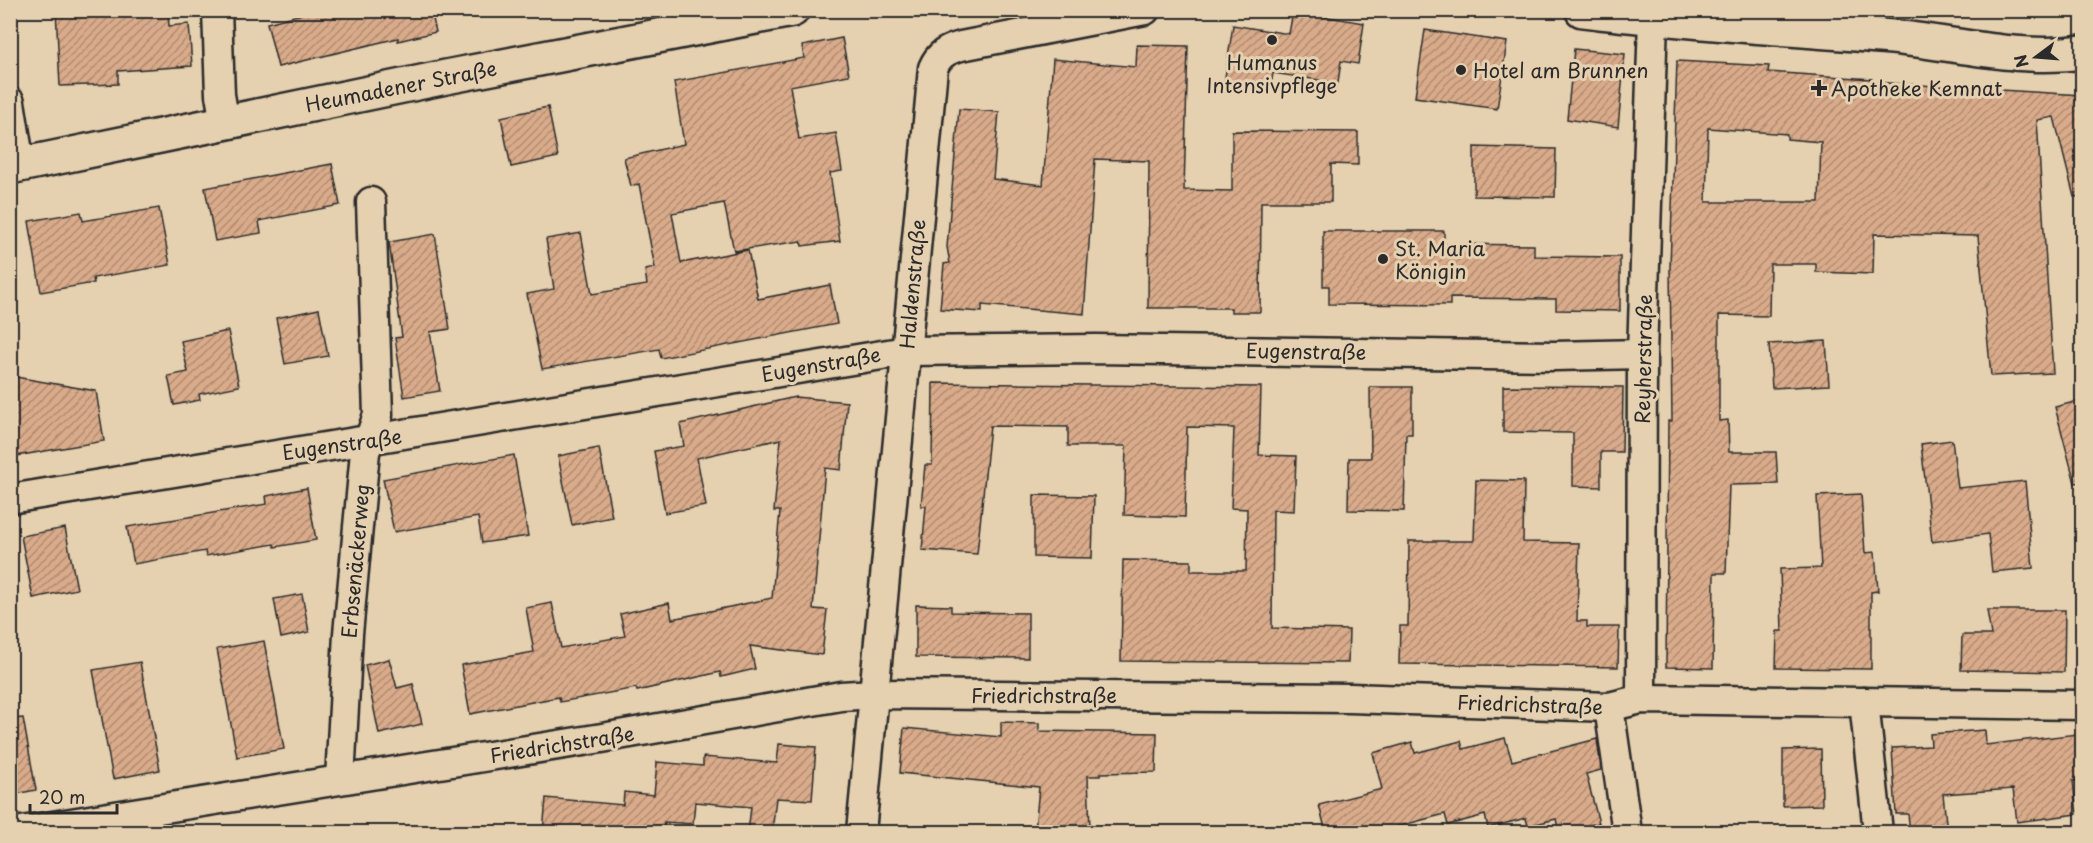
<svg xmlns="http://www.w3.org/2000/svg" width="2093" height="843" viewBox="0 0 2093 843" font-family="'Playpen Sans',sans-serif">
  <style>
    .building { fill: url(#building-hatch); stroke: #2b2b2b; stroke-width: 1.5; fill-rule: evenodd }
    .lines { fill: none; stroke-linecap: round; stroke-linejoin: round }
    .minor-casing { stroke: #2b2b2b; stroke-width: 33 }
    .secondary-casing { stroke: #2b2b2b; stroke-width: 38 }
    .minor { stroke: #e5d0af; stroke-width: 28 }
    .secondary { stroke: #e5d0af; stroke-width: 33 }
    .poi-dot { fill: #2b2b2b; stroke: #e5d0af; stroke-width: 2 }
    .labels { text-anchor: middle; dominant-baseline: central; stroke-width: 6; stroke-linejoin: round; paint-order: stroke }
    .poi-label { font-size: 20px; fill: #2b2b2b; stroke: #e5d0af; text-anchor: start }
    .street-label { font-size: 20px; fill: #2b2b2b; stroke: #e5d0af }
  </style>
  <defs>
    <pattern id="building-hatch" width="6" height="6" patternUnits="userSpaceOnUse" patternTransform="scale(1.5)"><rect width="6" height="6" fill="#d9ab8a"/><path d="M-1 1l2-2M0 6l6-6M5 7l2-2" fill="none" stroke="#b08b71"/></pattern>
  </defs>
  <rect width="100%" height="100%" fill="#e5d0af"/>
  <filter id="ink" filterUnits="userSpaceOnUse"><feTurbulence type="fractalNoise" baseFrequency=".0167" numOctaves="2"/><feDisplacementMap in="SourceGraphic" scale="12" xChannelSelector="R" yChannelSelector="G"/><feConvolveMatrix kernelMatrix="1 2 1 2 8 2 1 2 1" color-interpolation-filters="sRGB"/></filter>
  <g filter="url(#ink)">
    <g class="building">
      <path d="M56 10H108V15L168 12 169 26 189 24 192 66 118 71V84L60 86Z"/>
      <path d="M317 10H431L436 32 398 41V38L278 67 267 23Z"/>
      <path d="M1293 11 1364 23 1358 64 1341 61 1338 83 1273 73 1270 92 1224 84 1233 25 1289 34Z"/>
      <path d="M1425 30 1507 42 1497 109 1415 97Z"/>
      <path d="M842 38 849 75 790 86 799 139 836 133 842 171 830 173 840 241 802 246 801 241 734 251 724 203 672 213 681 263 748 250 758 299 830 285 837 324 661 358 659 349 542 369 527 294 554 289 546 239 581 233 592 294 647 285 645 270 655 268 639 184 631 186 624 158 684 144 674 82 804 58 802 46Z"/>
      <path d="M1137 45 1188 46 1184 190 1232 191V131L1358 132V165L1331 164V202H1261L1260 312H1231V308H1148L1149 161 1095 159 1084 314 982 305V312L940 309 944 264 950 263 947 247 959 109 999 112 993 179 1043 185 1053 59 1136 67Z"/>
      <path d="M1574 49 1625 54 1618 127 1567 119Z"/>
      <path d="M1677 61 1769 66 1768 72 1872 79V82L2082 95V196L2074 197 2054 117 2037 120 2053 373 1991 376 1978 236 1874 234 1873 274 1816 272V264H1770L1769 316 1719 315V421L1728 420 1729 452H1776L1778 484 1729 485 1726 573H1714L1713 668 1666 667 1668 421H1672L1670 267ZM1708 128 1787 134V139L1821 142 1819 202H1706Z"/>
      <path d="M548 107 558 157 511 167 501 117Z"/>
      <path d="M1474 147 1556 149 1555 197 1474 196Z"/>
      <path d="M332 164 340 205 259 221 261 233 215 241 205 188Z"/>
      <path d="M159 208 170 265 93 278 94 283 41 292 29 221 81 212 83 221Z"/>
      <path d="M1323 231H1444V244L1534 245V256L1620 257V311L1556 310V299L1450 298V305L1329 304V286H1323Z"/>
      <path d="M435 234 450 329 430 332 440 391 404 397 395 338 402 337 389 242Z"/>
      <path d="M319 309 328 356 285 364 276 318Z"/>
      <path d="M228 331 239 386 199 394 200 400 174 405 168 376 188 372 181 341Z"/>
      <path d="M1826 341 1829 385 1772 388 1769 344Z"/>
      <path d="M10 376 96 391 104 441 10 457Z"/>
      <path d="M933 383 1261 387 1259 455 1296 456 1294 511 1273 510 1272 628 1349 630 1348 663 1121 661 1123 560 1191 561V571H1246L1247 509 1231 508 1234 428 1187 427 1185 517 1124 515 1126 446H1068V427L990 426 977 554 922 550 926 506H921L925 465H932Z"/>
      <path d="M1503 386 1623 387 1622 452H1601V487L1573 486V433L1503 432Z"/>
      <path d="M1370 387H1412V434H1406L1404 511 1348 510 1349 458H1371Z"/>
      <path d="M795 397 847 402 841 470 825 468 813 609 827 610 822 655 750 646 755 669 721 677 720 672 637 691 636 688 560 702 559 697 470 714 461 665 534 652 526 608 552 603 561 648 625 636 620 614 669 603 672 619 772 598 780 511H774L781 439 697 458 706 506 665 513 654 451 684 446 680 424Z"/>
      <path d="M2082 400V482L2075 483 2055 407Z"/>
      <path d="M1952 440 1958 488 2025 481 2033 568 1992 572 1988 534 1932 542 1921 444Z"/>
      <path d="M599 448 612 517 572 525 558 456Z"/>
      <path d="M514 455 528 536 482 543 478 517 394 532 383 479Z"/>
      <path d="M1476 480 1524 481 1523 542 1579 543 1577 621H1587V627H1619L1618 667 1399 664 1400 626H1408L1409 541H1474Z"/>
      <path d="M307 488 316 540 275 547 274 544 206 556 205 551 134 564 127 527 267 504 266 496Z"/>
      <path d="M1861 494 1865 553 1875 552 1878 591 1871 592V669L1776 668 1777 631H1782L1780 569 1821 568 1817 496Z"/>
      <path d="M1034 495 1094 496 1092 558 1034 557Z"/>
      <path d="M65 528 77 589 33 598 21 536Z"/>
      <path d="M302 594 309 632 281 638 274 599Z"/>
      <path d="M916 605 951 606V612L1028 613V658L916 657Z"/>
      <path d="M1987 610H2065L2064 672 1961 670 1962 635H1991Z"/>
      <path d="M264 641 284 749 237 757 217 649Z"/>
      <path d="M389 659 397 688 413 684 422 724 379 734 365 665Z"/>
      <path d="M140 662 160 770 113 779 93 670Z"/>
      <path d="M23 718 36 790 10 795V719Z"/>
      <path d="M1001 722 1039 723V731L1157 733 1156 772 1100 773V776H1088L1090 829 1035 831 1039 787 900 773 904 728 1001 737Z"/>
      <path d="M1985 730 1986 745 2077 734 2082 780 2073 781 2077 814 2017 822 2013 789 1943 794 1947 832H1910L1908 814H1896L1892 748 1931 746 1930 734Z"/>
      <path d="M1505 738 1512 761 1597 739 1601 770 1586 774 1599 823 1559 832 1556 819 1528 826 1526 818 1488 828 1485 815 1448 825 1445 814 1392 828 1394 832H1326L1319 805 1382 789 1373 753 1412 742 1415 753 1461 741 1463 749Z"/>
      <path d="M779 744 816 747 812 800 776 798 772 832H748L751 807 695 802 693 824 664 822 663 832H543L546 798 623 805 624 792 654 795 657 762 703 766V757L777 763Z"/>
      <path d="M1821 749 1822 805 1783 806V750Z"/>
    </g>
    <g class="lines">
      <defs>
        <g id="minor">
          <path d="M217 10 220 95 225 123"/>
          <path d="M10 102 20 165"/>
          <path d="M10 499 906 351 1096 349 1554 356 1642 354"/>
          <path d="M1641 699 1642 354 1653 19"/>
          <path d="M1864 702 1878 832"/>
          <path d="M1609 707 1627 832"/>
          <path d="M340 779 348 634 365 452 378 415 371 202"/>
          <path d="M15 832 602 738 841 696 874 694 1350 698 1609 707 1641 699 2082 705"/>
          <path d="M861 832 933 68C939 54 947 50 961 46L1145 10"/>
        </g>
        <g id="secondary">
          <path d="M1582 10C1685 23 1788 28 1892 37 1955 43 2019 61 2082 52"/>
          <path d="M10 167 446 77 792 10"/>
        </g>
      </defs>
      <use href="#minor" class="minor-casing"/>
      <use href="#secondary" class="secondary-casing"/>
      <use href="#minor" class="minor"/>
      <use href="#secondary" class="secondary"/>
    </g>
  </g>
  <g class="poi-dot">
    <circle cx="1272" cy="40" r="6"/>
    <circle cx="1461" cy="70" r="6"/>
    <path d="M1816 79h6v6h6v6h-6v6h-6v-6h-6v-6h6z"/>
    <circle cx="1383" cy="259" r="6"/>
  </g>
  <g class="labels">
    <g class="poi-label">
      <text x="1272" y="62" text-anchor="middle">Humanus<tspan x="1272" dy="23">Intensivpflege</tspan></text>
      <text x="1473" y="70">Hotel am Brunnen</text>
      <text x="1831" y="88">Apotheke Kemnat</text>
      <text x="1395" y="248">St. Maria<tspan x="1395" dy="23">Königin</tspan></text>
    </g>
    <g class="street-label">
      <text transform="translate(401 86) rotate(-11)">Heumadener Straße</text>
      <text transform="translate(912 284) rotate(-85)">Haldenstraße</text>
      <text transform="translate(1306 351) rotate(1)">Eugenstraße</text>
      <text transform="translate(1643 359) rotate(-89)">Reyherstraße</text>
      <text transform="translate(821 364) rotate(-10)">Eugenstraße</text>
      <text transform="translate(342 444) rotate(-8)">Eugenstraße</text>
      <text transform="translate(355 561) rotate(-85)">Erbsenäckerweg</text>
      <text x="1044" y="695">Friedrichstraße</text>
      <text transform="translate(1530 704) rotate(2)">Friedrichstraße</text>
      <text transform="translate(562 744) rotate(-9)">Friedrichstraße</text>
    </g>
  </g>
  <rect width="2093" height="843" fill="none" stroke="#e5d0af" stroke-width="36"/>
  <rect x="18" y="18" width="2057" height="807" fill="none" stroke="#2b2b2b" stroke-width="2" filter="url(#ink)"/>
  <g transform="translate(2036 57) rotate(254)" stroke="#e5d0af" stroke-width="4.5" paint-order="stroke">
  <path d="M0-4.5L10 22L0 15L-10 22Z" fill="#2b2b2b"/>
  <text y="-9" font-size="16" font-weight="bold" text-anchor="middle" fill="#2b2b2b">N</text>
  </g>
  <path d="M30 804v9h87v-9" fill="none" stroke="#2b2b2b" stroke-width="3"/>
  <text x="39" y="804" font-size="18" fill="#2b2b2b" stroke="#e5d0af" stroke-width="4.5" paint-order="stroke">20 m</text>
</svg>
